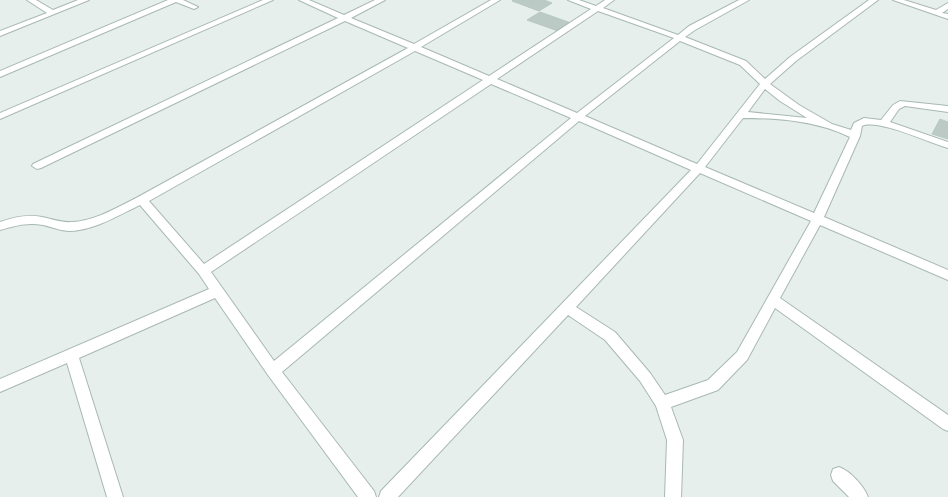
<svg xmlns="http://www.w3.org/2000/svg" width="948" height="497" viewBox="0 0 948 497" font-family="'Fira Sans Condensed',sans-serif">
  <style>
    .building { fill: #bbcac4; stroke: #b8c9c2 }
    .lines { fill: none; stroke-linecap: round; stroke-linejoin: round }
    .street-casing { stroke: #a8b8b2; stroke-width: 2 }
    .street { fill: #fff; fill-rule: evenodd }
  </style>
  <rect width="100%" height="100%" fill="#e6efeb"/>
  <g class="building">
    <path d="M513 0H544L552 3 539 11 512 1Z"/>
    <path d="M540 12 571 23 558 31 527 20Z"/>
    <path d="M940 119 948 122V139L932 134Z"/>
  </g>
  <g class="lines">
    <defs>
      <g id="street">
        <path d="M27 0H36L53 10 78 0H89L0 36V31L47 13Z"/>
        <path d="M168 0H183L198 7 194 9 176 2 0 77V71Z"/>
        <path d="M263 0H273L0 119V113Z"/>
        <path d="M299 0H309L344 15 375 0H385L351 18 414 44 491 0H500L421 47 489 76 591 9 568 0H579L596 6 605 0H614L603 8 678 35 689 26 739 0H749L695 30 685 37 746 61 765 79 790 57 869 0H878L796 61 770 84 799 105 832 124 851 130 854 123 864 118 881 120 893 105 900 101 948 106V112L905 106 899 109 890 122 948 142V148C930 143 876 118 862 126L860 136 824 217 948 270V280L820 225 780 298 948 415V431L943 429 775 308 747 360 718 390 671 407 683 440 681 497H665L667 440 656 406 640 381 605 340 568 315 398 497H379L381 491 691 170 579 121 282 372 374 491 376 497H358L268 375 215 298 79 358 123 497H107L67 363 0 392V379L209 289 199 274 140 205C119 215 95 230 70 231 61 231 52 227 43 225 27 222 15 226 0 230V222C14 217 28 214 42 217 52 219 62 223 72 222 95 221 118 207 138 197L408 48 345 21 41 168 37 169 32 166 33 164 338 18ZM598 11 674 38 577 113 497 79ZM680 41 740 65 760 84 697 164 585 116ZM415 51 483 80 204 264 149 201ZM491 84 571 118 274 361 211 272ZM765 89 780 101 807 118 748 112ZM743 118C779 118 817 121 850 137L814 213 705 167ZM700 173 811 221 737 352 708 380 665 395 650 373 615 332 576 307Z"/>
        <path d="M893 0H904L936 10 948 3V9L942 13 948 14V19Z"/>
        <path d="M839 467C850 471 864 486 868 497H849L833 481 831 475 833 469Z"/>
      </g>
    </defs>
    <use href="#street" class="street-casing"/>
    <use href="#street" class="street"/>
  </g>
</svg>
